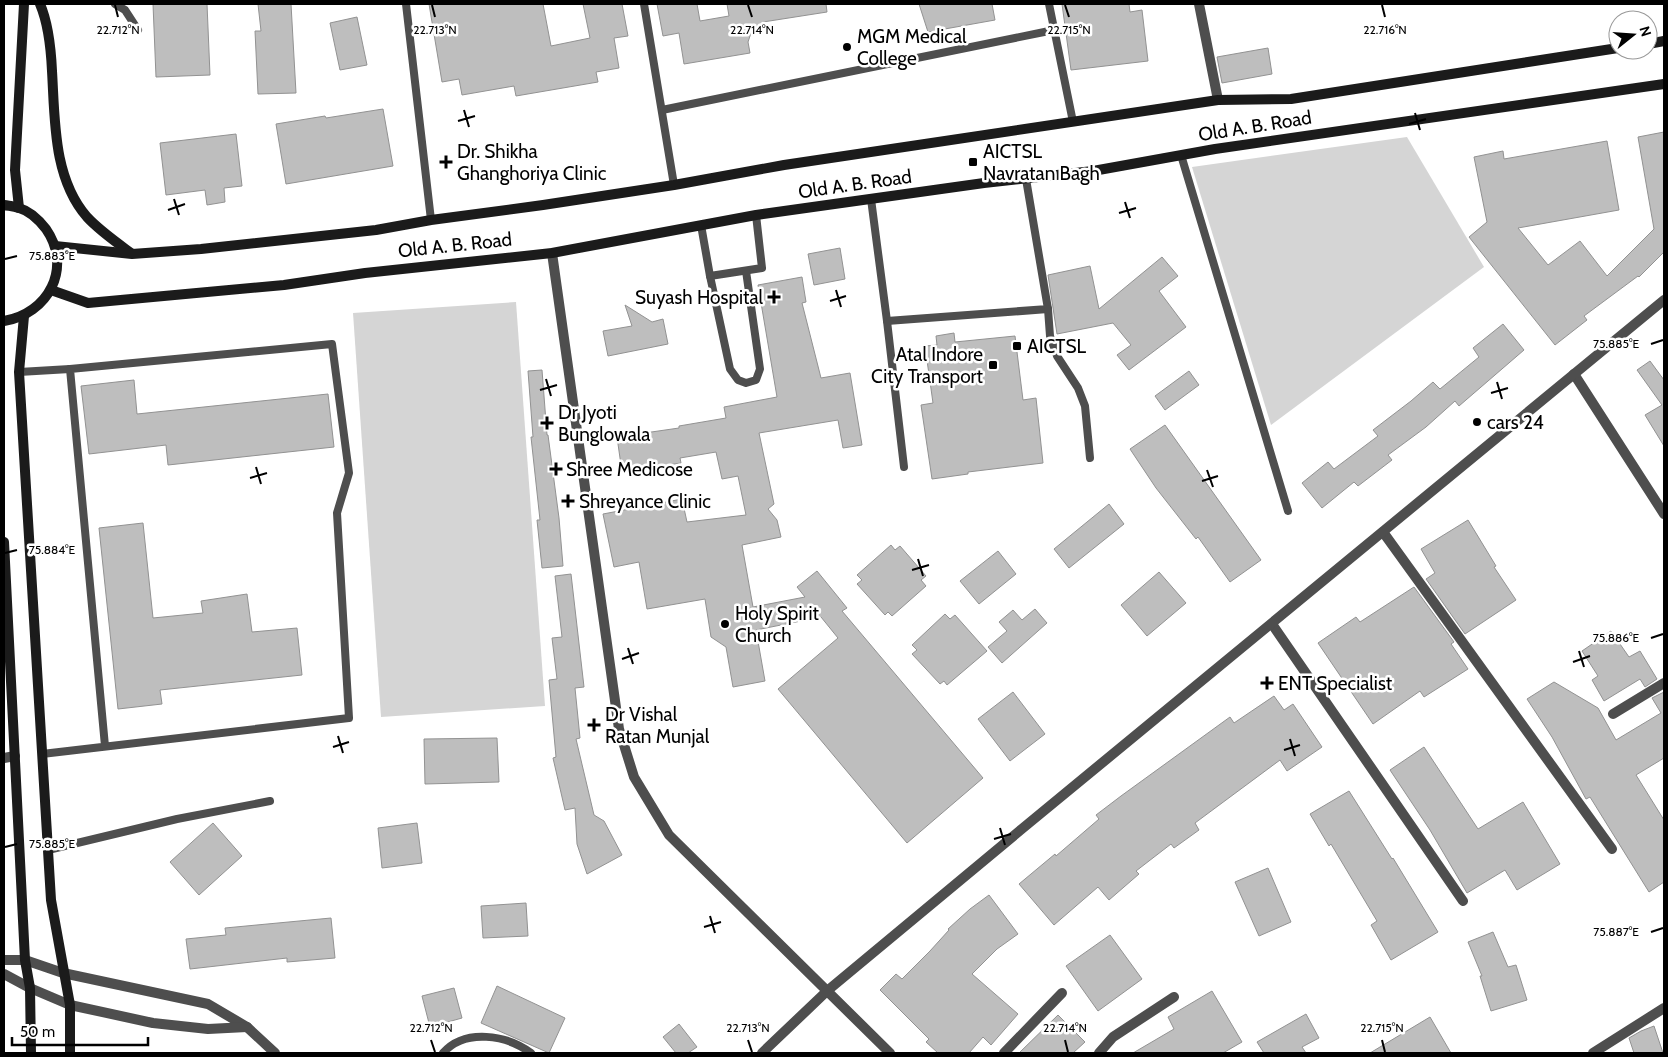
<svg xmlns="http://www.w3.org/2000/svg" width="1668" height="1057" viewBox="0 0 1668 1057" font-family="Cabin,sans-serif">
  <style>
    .green { fill: #d5d5d5 }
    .building { fill: #bebebe; stroke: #929292 }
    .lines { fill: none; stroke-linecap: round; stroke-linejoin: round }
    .service { stroke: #4e4e4e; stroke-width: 8 }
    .minor { stroke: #4e4e4e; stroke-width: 10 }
    .tertiary { stroke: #4e4e4e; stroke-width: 10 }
    .secondary { stroke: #1b1b1b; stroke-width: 10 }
    .ticks { fill: none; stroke: #000; stroke-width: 2 }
    .poi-dot { fill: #000; stroke: #fff; stroke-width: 2 }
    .labels { text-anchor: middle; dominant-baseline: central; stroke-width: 5; stroke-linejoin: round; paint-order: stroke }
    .poi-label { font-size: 19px; fill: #000; stroke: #fff; text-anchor: start }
    .street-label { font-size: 19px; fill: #000; stroke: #fff }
    .ticks-label { font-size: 12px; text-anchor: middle; fill: #000; stroke: #fff; stroke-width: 5; stroke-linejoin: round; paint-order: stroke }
  </style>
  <rect width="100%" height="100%" fill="#fff"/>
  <g class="green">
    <path d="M1407 137 1484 267 1271 425 1192 167Z"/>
    <path d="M516 302 545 706 381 717 353 313Z"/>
  </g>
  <g class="building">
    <path d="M153 4H207L210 75 156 77Z"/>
    <path d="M258 4H291L296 93 258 94 255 31H261Z"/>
    <path d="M429 4H543L551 46 590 38 583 4H622L628 36 614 38 619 68 596 72 598 82 516 96 514 86 462 95 459 79 442 82Z"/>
    <path d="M657 4H697L700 21 729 16 727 4H826L827 12 763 22 751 33 748 42 750 53 684 64 679 33 663 36Z"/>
    <path d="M919 4H992L995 20 928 32Z"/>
    <path d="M1062 4H1129L1130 12 1142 10 1148 61 1071 70Z"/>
    <path d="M357 17 367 65 340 70 330 23Z"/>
    <path d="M1268 48 1272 74 1222 83 1217 57Z"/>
    <path d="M383 109 393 166 286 184 276 124 325 116 326 118Z"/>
    <path d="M1664 132V252L1639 277 1638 276 1584 316 1587 320 1555 345 1469 237 1487 222 1474 157 1503 151 1504 159 1607 141 1619 210 1518 228 1548 265 1580 241 1607 276 1654 229 1638 137Z"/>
    <path d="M236 134 242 186 224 188 225 202 207 205 205 190 166 195 160 143Z"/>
    <path d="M840 248 845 279 814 285 808 254Z"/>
    <path d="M1162 257 1178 276 1159 291 1186 327 1129 370 1117 355 1131 345 1113 323 1057 334 1048 275 1090 266 1099 309Z"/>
    <path d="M802 277 806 302 802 303 821 378 850 373 862 445 843 448 838 420 759 433 774 504 768 509 777 520 781 537 742 545 753 607 805 597 797 587 817 571 847 608 842 611 983 778 907 843 778 689 838 638 821 617 756 630 765 681 733 687 726 647 711 637 705 599 647 609 639 562 614 567 603 514 682 499 687 522 746 515 738 476 722 479 716 452 680 458 681 463 622 472 617 437 679 428V426L726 418 724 407 777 397 758 285Z"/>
    <path d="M625 305 652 322 663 319 668 344 608 356 603 331 632 326Z"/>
    <path d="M1503 324 1524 350 1459 406 1455 401 1426 427 1388 455 1392 460 1358 486 1354 482 1322 508 1302 483 1328 462 1334 469 1378 436 1373 430 1411 401 1433 382 1440 389 1479 357 1473 348Z"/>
    <path d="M954 333 955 342 1015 336 1023 400 1036 398 1043 463 968 472V474L932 479 921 405 933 403 925 346 937 345 936 336Z"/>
    <path d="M1650 361 1664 380V446L1645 415 1662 405 1637 370Z"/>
    <path d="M542 370 547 435H548L559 518 563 566 542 568 537 520H540L531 437H533L528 371Z"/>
    <path d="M1189 371 1199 385 1165 410 1155 396Z"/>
    <path d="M134 380 137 414 328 394 334 447 168 465 166 445 89 454 81 386Z"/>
    <path d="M1165 425 1261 560 1230 582 1198 537 1196 539 1156 488 1130 449Z"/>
    <path d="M1109 504 1124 524 1069 568 1054 549Z"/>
    <path d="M1468 520 1496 566 1494 567 1516 600 1465 634 1426 579 1435 573 1421 549Z"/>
    <path d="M143 523 153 618 203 613 201 601 247 594 252 632 297 628 302 675 160 690 162 704 118 709 99 528Z"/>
    <path d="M891 545 895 550 900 546 926 576 921 580 926 586 892 616 888 612 885 615 857 584 862 580 857 575Z"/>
    <path d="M998 551 1016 574 979 604 960 581Z"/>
    <path d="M1159 572 1186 603 1147 636 1121 605Z"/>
    <path d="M571 574 584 687 575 688 580 738 576 739 594 815 604 821 622 855 587 874 577 844 575 808 565 810 553 758 556 757 549 680 557 679 552 638 562 637 555 576Z"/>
    <path d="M1414 587 1454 642 1451 644 1468 669 1424 697 1420 691 1373 724 1318 643 1356 617 1360 622Z"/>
    <path d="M1035 609 1047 623 1002 663 988 647 1007 631 999 622 1013 610 1022 620Z"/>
    <path d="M945 614 950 619 955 615 987 651 947 685 944 681 940 684 912 654 917 650 912 645Z"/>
    <path d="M1611 631 1629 657 1640 651 1657 679 1645 687 1640 679 1604 701 1592 680 1598 676 1582 651Z"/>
    <path d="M1554 682 1598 708 1616 740 1661 713 1652 698 1664 692V758L1636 775 1664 820V882L1649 892 1590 797 1586 799 1552 737 1527 699Z"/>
    <path d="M1013 692 1045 734 1010 761 978 719Z"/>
    <path d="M1274 696 1284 710 1293 704 1322 747 1287 771 1280 760 1195 823 1199 830 1174 848 1171 844 1136 871 1139 874 1109 900 1098 887 1054 925 1019 884 1055 854 1056 856 1099 819 1096 815 1121 796 1230 717 1234 723Z"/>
    <path d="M497 738 499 782 425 784 424 739Z"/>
    <path d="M1424 747 1478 829 1523 802 1560 864 1517 890 1505 870 1467 893 1430 830 1390 770Z"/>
    <path d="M1349 791 1392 859 1393 858 1438 932 1391 960 1371 925 1377 921 1331 844 1329 846 1310 814Z"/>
    <path d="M213 823 242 856 199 895 170 862Z"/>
    <path d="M417 823 422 863 382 868 378 828Z"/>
    <path d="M1268 868 1291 922 1259 936 1235 882Z"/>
    <path d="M989 895 1018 934 997 949 972 974 1018 1014 991 1045 983 1037 969 1053H938L926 1042 929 1039 880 990 896 974 902 979 930 951 949 930 948 929 970 909Z"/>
    <path d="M526 903 528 936 483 938 481 906Z"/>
    <path d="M331 918 335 958 287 962V958L190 969 186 939 226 935 225 928Z"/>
    <path d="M1493 932 1508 967 1516 965 1527 1000 1491 1011 1480 976H1482L1468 942Z"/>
    <path d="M1110 935 1142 979 1098 1011 1066 966Z"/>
    <path d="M497 986 565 1018 549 1053 481 1023Z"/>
    <path d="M454 988 462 1018 430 1027 422 996Z"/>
    <path d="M1212 991 1242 1042 1223 1053H1133L1174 1029 1168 1017Z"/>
    <path d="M1306 1014 1319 1038 1302 1047 1306 1053H1264L1257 1042Z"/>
    <path d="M1058 1015 1085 1042 1073 1053H1019Z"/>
    <path d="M1430 1017 1451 1053H1370Z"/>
    <path d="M679 1024 697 1047 688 1053H676L663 1037Z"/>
    <path d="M1654 1026 1663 1053H1634L1629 1038 1641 1031Z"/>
  </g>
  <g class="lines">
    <g class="service">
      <path d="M115 4 125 10 138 30"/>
      <path d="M406 4 431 220"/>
      <path d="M644 4 674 185"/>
      <path d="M1049 4 1073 122"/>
      <path d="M662 110 1054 30"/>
      <path d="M1181 155 1288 511"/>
      <path d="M871 199 887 321 1048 309 1026 179"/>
      <path d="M701 225 710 276 762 268 756 215"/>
      <path d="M710 276 730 369 738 380 746 383 756 380 760 369 746 271"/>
      <path d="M1048 309 1050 336 1057 356 1078 388 1085 406 1090 458"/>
      <path d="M887 321 904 467"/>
      <path d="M19 372 70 369"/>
      <path d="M42 754 349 718 337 513 349 473 332 344 70 369 105 746"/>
      <path d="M48 850 177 819 270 801"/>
      <path d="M443 1053C465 1028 507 1035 531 1053"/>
    </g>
    <g class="minor">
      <path d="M1199 4 1218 100"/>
      <path d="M1574 374 1664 514"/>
      <path d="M1383 532 1612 849"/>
      <path d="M1272 624 1463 901"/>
      <path d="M1613 714 1664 683"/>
      <path d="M4 758 15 756"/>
      <path d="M1004 1053 1062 993"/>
      <path d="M1099 1053 1113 1037 1174 997"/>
      <path d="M1593 1053 1664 1008"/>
    </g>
    <g class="tertiary">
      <path d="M552 253 619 729 634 777 669 835 890 1053"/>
      <path d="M4 960H25L63 973 208 1004 247 1027 275 1053"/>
      <path d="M4 974 30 988 70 1005 153 1023 208 1029 247 1027"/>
      <path d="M762 1053 827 991 1023 828 1664 300"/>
    </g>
    <g class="secondary">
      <path d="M40 4C49 25 51 49 52 71 55 120 53 178 87 217 100 231 116 242 131 253"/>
      <path d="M1648 44 1664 41"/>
      <path d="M4 205C9 206 14 206 19 208 30 211 39 220 46 229 73 268 48 314 4 321"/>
      <path d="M19 208 15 170 24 4"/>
      <path d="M55 246 132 254 201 249 376 230 431 220 543 205 674 185 784 165 1218 100 1291 99 1618 48"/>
      <path d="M51 290 88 303 284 285 365 273 552 253 756 215 984 183 1093 171 1215 149 1664 84"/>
      <path d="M24 316 19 372 51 900 70 1005V1053"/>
      <path d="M4 542 25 960 30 988 31 1053"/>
    </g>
  </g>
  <path class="ticks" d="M115 5 118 17M432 5 435 17M748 5 752 17M1065 5 1069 17M1382 5 1385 17M464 110 469 127M1415 113 1420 130M458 121 475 116M1409 124 1426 119M174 199 179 215M1125 202 1130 218M168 210 185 204M1119 213 1136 208M5 259 17 256M836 290 841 307M830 301 846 296M1651 344 1663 340M546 379 551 396M1497 382 1502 399M540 390 557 385M1491 393 1508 388M256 467 261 484M1207 470 1213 487M250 478 267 473M1202 481 1218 476M5 553 17 550M918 559 923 576M912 570 929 565M1651 638 1663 634M628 648 633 664M1579 651 1584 667M622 659 639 653M1573 662 1590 656M338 736 343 753M1290 739 1295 756M333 747 349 742M1284 750 1300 745M1000 828 1005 845M994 839 1011 834M5 847 17 844M710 916 715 933M704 927 721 922M1651 932 1663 928M431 1040 435 1052M748 1040 752 1052M1065 1040 1068 1052M1382 1040 1385 1052"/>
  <g class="poi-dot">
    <circle cx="847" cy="47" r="5"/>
    <path d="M443.5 154.5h5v5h5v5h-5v5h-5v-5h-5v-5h5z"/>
    <rect x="968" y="157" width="10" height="10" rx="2.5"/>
    <path d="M771.5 289.5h5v5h5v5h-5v5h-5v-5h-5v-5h5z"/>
    <rect x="1012" y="341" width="10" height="10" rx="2.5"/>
    <rect x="988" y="360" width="10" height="10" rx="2.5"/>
    <circle cx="1477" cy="422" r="5"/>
    <path d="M544.5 415.5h5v5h5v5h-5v5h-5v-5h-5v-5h5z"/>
    <path d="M553.5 461.5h5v5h5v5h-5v5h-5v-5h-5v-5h5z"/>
    <path d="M565.5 493.5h5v5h5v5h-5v5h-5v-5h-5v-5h5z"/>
    <circle cx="725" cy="624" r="5"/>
    <path d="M1264.5 675.5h5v5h5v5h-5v5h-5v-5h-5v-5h5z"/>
    <path d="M591.5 717.5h5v5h5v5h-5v5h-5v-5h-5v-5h5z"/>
  </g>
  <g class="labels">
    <g class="poi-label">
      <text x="857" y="36">MGM Medical<tspan x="857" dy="22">College</tspan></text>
      <text x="457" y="151">Dr. Shikha<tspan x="457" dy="22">Ghanghoriya Clinic</tspan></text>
      <text x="983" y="151">AICTSL<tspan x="983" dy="22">Navratan Bagh</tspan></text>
      <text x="763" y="297" text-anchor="end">Suyash Hospital</text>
      <text x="1027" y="346">AICTSL</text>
      <text x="983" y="354" text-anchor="end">Atal Indore<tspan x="983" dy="22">City Transport</tspan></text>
      <text x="558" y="412">Dr Jyoti<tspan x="558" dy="22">Bunglowala</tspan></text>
      <text x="1487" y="422">cars 24</text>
      <text x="566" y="469">Shree Medicose</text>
      <text x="579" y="501">Shreyance Clinic</text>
      <text x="735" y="613">Holy Spirit<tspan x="735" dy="22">Church</tspan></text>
      <text x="1278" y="683">ENT Specialist</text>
      <text x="605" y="714">Dr Vishal<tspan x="605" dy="22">Ratan Munjal</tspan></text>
    </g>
    <g class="street-label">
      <text transform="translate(1255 126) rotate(-9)">Old A. B. Road</text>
      <text transform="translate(855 184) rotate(-8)">Old A. B. Road</text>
      <text transform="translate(455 245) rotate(-6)">Old A. B. Road</text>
    </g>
  </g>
  <g class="ticks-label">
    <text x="118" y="34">22.712°N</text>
    <text x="435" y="34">22.713°N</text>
    <text x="752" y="34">22.714°N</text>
    <text x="1069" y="34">22.715°N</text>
    <text x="1385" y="34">22.716°N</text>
    <text x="52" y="260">75.883°E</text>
    <text x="1616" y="348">75.885°E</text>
    <text x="52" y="554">75.884°E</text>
    <text x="1616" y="642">75.886°E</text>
    <text x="52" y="848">75.885°E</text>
    <text x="1616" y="936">75.887°E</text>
    <text x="431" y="1032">22.712°N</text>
    <text x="748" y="1032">22.713°N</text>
    <text x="1065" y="1032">22.714°N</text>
    <text x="1382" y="1032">22.715°N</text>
  </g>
  <rect width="1668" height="1057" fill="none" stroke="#000000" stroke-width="10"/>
  <g transform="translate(1633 35) rotate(73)"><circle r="24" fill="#ffffff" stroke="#999999"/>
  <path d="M0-4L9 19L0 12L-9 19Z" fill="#000000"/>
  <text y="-8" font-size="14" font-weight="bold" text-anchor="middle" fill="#000000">N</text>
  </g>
  <path d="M12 1037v8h136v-8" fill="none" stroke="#000000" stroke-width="2.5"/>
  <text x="20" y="1037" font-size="15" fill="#000000" stroke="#ffffff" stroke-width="4" paint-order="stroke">50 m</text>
</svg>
